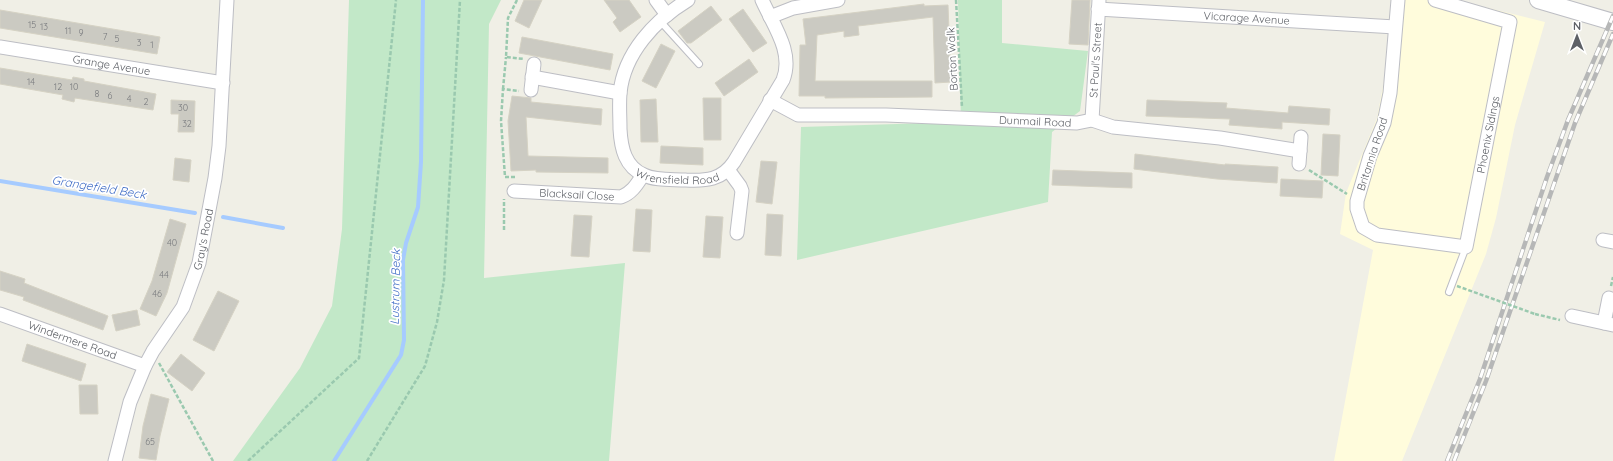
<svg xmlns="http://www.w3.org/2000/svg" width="1613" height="461" viewBox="0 0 1613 461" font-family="Quicksand,sans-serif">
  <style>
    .commercial { fill: #fffcdc }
    .green { fill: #c2e8c8 }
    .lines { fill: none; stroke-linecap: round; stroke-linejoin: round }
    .stream { stroke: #a6cbff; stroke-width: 4 }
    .building { fill: #cbcac2; stroke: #d5d2c4 }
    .service-casing { stroke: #bdbec4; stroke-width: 8 }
    .minor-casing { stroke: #bdbec4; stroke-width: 15 }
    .tertiary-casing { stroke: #bdbec4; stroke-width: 18 }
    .path { stroke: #9ac9af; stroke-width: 2.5; stroke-dasharray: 4 2; stroke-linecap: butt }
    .service { stroke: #fff; stroke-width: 6 }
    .minor { stroke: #fff; stroke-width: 13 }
    .tertiary { stroke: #fff; stroke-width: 16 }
    .rail-casing { stroke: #b6b7b7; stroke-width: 4.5 }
    .rail { stroke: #fff; stroke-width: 3; stroke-dasharray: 9; stroke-linecap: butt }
    .path-bridge { stroke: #9ac9af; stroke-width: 2.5; stroke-dasharray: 4 2; stroke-linecap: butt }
    .labels { text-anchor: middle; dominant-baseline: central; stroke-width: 3.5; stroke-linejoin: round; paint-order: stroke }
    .number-label { font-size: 9px; fill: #787a7d }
    .street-label { font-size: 11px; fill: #5d6066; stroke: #fff }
    .water-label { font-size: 12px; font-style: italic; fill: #4470c7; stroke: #fff }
  </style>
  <rect width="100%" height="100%" fill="#f0efe6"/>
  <path class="commercial" d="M1399 0H1456L1545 22 1515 125 1496 218 1486 254 1402 461H1334L1373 250 1340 234 1346 193 1377 118Z"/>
  <g class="green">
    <path d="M349 0H501L489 24 484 278 625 263 609 461H233L300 368 332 306 342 229Z"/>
    <path d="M958 0H1002V43L1088 51 1080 111 1052 132 1048 202 797 260 801 127 961 122Z"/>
  </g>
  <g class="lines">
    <g class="stream">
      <path d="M0 181 195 213"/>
      <path d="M223 217 283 228"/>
      <path d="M334 461 401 355 404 340 403 260 406 243 418 207 421 162 423 0"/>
    </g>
  </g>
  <g class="building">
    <path d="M524 0H542L529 28 515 21Z"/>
    <path d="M604 0H629L641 17 620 32 613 22 617 18Z"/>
    <path d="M1072 0H1090L1088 45 1069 44Z"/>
    <path d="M924 4V6L948 5 951 82 935 83 933 17 858 26 859 35 844 37V31L817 35 815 81H932V97L825 98V96H799L800 45H806L803 19Z"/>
    <path d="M711 6 722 20 691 43H687L678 31Z"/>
    <path d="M743 9 767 43 753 52 729 19Z"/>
    <path d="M0 10 160 37 157 54 0 28Z"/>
    <path d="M522 37 613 54 610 70 519 53Z"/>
    <path d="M661 44 675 51 656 88 642 81Z"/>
    <path d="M749 59 758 72 724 96 715 83Z"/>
    <path d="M0 68 72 80 73 77 84 79V81L156 94 153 110 75 98 74 102 62 99 63 95 0 84Z"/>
    <path d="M512 96 531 98V102L602 109 601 125 526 117 528 156 608 158V173L536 172V170L511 171 508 121Z"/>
    <path d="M703 98H721V140H704Z"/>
    <path d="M656 99 658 142H641L640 100Z"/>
    <path d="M171 100 195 101 194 132H178L179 114H171Z"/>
    <path d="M1147 100 1227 103 1226 108 1288 113 1289 106 1330 109 1329 125 1282 122V129L1229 125 1230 119 1146 116Z"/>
    <path d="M1323 134 1340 135 1338 176 1321 175Z"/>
    <path d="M661 146 703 148V165L660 163Z"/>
    <path d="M1135 154 1225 165V164L1278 167 1277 183 1217 179 1134 169Z"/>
    <path d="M175 158 191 160 189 182 173 180Z"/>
    <path d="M761 161 777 162 772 204 756 202Z"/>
    <path d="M1053 170 1132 173V188L1052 185Z"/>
    <path d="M1281 179 1323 181 1322 198 1280 196Z"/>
    <path d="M636 209 652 210 650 252 633 251Z"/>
    <path d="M767 214 783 215 781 256 765 255Z"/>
    <path d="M574 215 592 216 589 257 571 256Z"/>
    <path d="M706 216 723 217 720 258 703 257Z"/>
    <path d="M170 219 186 224 167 293 156 316 140 309 152 281Z"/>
    <path d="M0 271 25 279 24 283 108 316 103 330 23 300 24 297 0 290Z"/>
    <path d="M218 291 239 301 214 351 193 340Z"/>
    <path d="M137 310 140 325 116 331 112 315Z"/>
    <path d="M27 344 86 364 81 381 22 361Z"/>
    <path d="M181 354 205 373 192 391 167 372Z"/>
    <path d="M79 385H97L98 414H80Z"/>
    <path d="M151 394 169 399 160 436 156 460 139 458 143 426Z"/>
  </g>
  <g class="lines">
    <defs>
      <g id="service">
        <path d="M660 21 699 64"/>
        <path d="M1449 292 1466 247"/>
      </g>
      <g id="minor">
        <path d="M656 0 667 15"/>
        <path id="s1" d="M688 0C655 20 624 53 620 93 619 105 620 117 620 129 621 148 625 167 644 175 656 181 673 179 686 180 706 181 722 180 734 162L783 80C794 52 773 25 762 0"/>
        <path id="s2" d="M1398 0 1390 93 1384 123 1370 156 1357 201V209L1363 227 1377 235 1466 247 1510 22 1435 0"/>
        <path id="s3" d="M1098 9 1395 27"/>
        <path d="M770 17 793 8 838 0"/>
        <path id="s4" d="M0 47 223 83"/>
        <path d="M532 77 620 93"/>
        <path d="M531 90 534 64"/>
        <path id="s5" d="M770 100 798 115H886L1077 123 1092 120 1113 127 1220 138 1300 151"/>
        <path id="s6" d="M1092 120 1099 0"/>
        <path d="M1299 164 1301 137"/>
        <path d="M729 171 740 186 742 191 737 233"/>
        <path id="s7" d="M514 191 621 197C632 193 637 184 643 175"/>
        <path d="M1603 240 1613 242"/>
        <path id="s8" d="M0 314 145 366"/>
        <path d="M1572 316 1613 325"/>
        <path d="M1604 323 1609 298"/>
        <path id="s9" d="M115 461 130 402 145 366 153 351 183 307 199 263 215 178 219 146 227 0"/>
      </g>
      <path id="tertiary" d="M1538 0 1613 22"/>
    </defs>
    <use href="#service" class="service-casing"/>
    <use href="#minor" class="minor-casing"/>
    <use href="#tertiary" class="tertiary-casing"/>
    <g class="path">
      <path d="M517 0 508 18 506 57 524 59"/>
      <path d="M956 0 962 107"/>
      <path d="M503 89 506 57"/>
      <path d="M1309 170 1347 194"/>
      <path d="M515 177H505L501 121 503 89 519 91"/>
      <path d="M504 230V199"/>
      <path d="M1611 286 1613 277"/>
      <path d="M1535 314 1560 320"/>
      <path d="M159 363 213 461"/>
      <path d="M248 461 359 358 396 0"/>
      <path d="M367 461 425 366 437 322 444 280 460 0"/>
    </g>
    <use href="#service" class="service"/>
    <use href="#minor" class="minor"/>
    <use href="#tertiary" class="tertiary"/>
    <defs>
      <g id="rail">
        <path d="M1447 461 1480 379 1547 177 1568 120 1613 16"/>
        <path d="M1454 461 1486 381 1575 123 1613 34"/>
      </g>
    </defs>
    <use href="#rail" class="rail-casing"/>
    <use href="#rail" class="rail"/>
    <path class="path-bridge" d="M1457 286 1535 314"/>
  </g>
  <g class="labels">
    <g class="number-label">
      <text x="32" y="24">15</text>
      <text x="44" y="26">13</text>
      <text x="68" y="30">11</text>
      <text x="81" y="32">9</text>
      <text x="105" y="36">7</text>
      <text x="117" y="38">5</text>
      <text x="139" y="42">3</text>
      <text x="152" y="44">1</text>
      <text x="31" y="81">14</text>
      <text x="58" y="86">12</text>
      <text x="74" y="86">10</text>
      <text x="97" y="93">8</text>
      <text x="110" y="95">6</text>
      <text x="129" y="98">4</text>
      <text x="146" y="101">2</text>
      <text x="183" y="107">30</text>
      <text x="187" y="123">32</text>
      <text x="172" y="242">40</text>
      <text x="164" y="274">44</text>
      <text x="157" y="293">46</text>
      <text x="150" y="441">65</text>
    </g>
    <g class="street-label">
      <text stroke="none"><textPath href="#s3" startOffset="149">Vicarage Avenue</textPath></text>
      <text transform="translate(952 59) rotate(-93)">Borton Walk</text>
      <text stroke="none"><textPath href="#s6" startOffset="60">St Paul's Street</textPath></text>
      <text stroke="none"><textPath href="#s4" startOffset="113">Grange Avenue</textPath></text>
      <text stroke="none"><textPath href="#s5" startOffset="269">Dunmail Road</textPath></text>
      <text stroke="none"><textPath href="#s2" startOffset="454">Phoenix Sidings</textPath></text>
      <text transform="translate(1372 154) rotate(-72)">Britannia Road</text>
      <text stroke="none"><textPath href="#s1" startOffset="244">Wrensfield Road</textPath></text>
      <text stroke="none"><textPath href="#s7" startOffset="63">Blacksail Close</textPath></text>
      <text stroke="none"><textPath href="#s9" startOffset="241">Gray's Road</textPath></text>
      <text stroke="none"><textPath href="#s8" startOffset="77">Windermere Road</textPath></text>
    </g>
    <g class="water-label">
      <text transform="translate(99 187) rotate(9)">Grangefield Beck</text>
      <text transform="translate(395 287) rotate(-89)">Lustrum Beck</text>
    </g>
  </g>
  <g transform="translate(1577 36)" stroke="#ffffff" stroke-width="3" paint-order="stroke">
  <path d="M0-3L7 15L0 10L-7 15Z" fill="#5d6066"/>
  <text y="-6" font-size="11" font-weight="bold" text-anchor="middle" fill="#5d6066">N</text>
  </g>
</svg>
